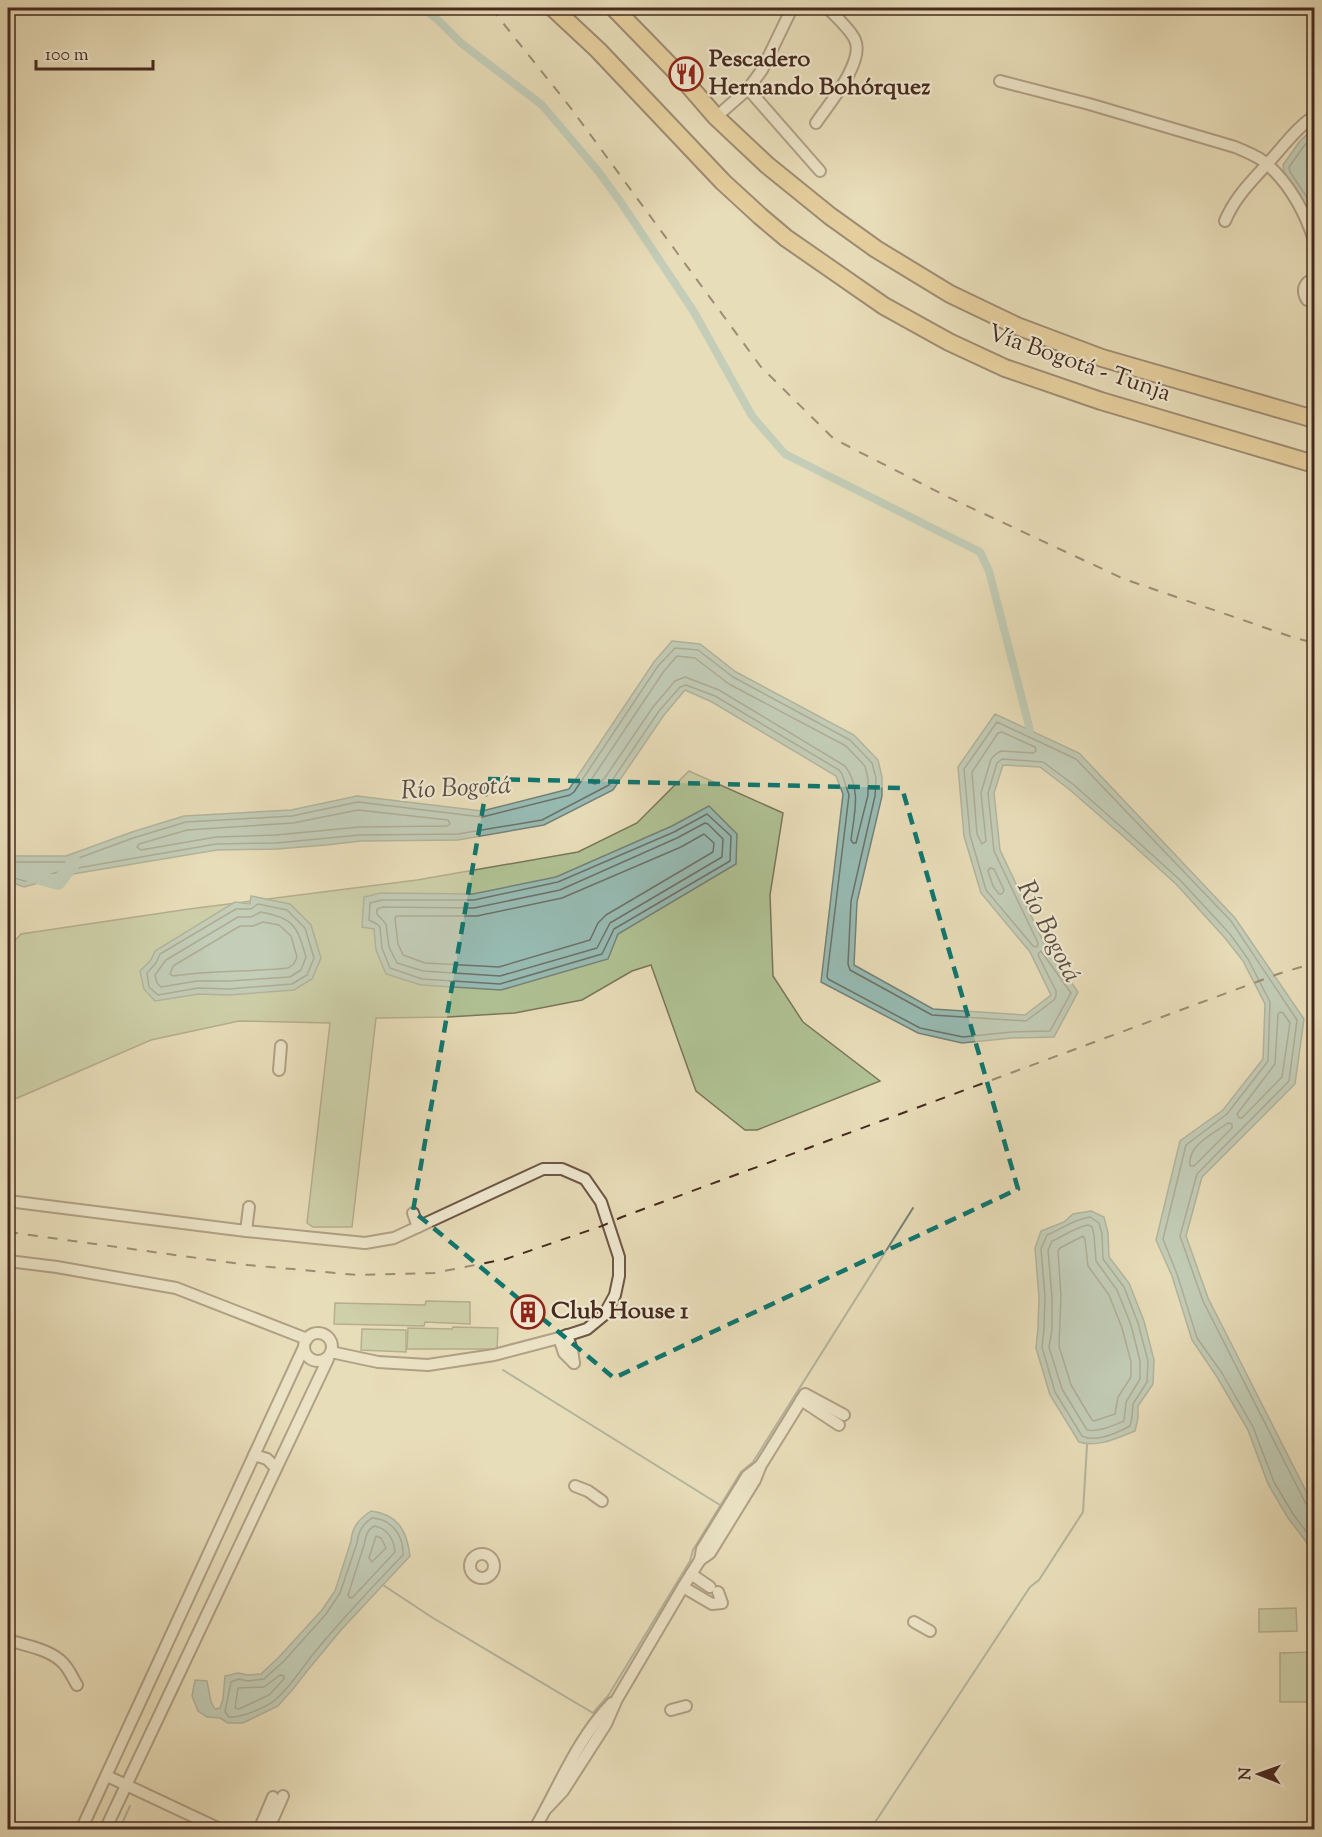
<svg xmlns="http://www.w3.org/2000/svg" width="1322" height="1837" viewBox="0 0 1322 1837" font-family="'Sorts Mill Goudy',serif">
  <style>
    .green { fill: #b0c294; stroke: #7b765a; stroke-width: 1.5 }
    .water { fill: #97bbb3; stroke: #778178; stroke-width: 1.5 }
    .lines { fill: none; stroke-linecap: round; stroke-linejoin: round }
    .shore { stroke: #6e7269; stroke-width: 1.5 }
    .stream { stroke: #778178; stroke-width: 2 }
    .canal { stroke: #97bbb3; stroke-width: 8 }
    .river { stroke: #97bbb3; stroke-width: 14 }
    .minor-casing { stroke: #6e5746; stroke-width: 14 }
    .highway-casing { stroke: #462a1f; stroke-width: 20 }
    .minor { stroke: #f0e9d2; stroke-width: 10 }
    .highway { stroke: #e4be7c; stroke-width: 16 }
    .rail { stroke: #462a1f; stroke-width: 2; stroke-dasharray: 10 10; stroke-linecap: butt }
    .marked { fill: none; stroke: #0f766e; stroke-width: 4.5; stroke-dasharray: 12 8; stroke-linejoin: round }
    .labels { text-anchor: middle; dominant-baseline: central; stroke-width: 4.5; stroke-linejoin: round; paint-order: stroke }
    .poi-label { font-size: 24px; font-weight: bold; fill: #462a1f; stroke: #f0e9d2; text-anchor: start }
    .street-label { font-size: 24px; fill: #462a1f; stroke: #f0e9d2 }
    .water-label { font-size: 26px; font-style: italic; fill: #5a4e44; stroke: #f0e9d2 }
  </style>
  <rect width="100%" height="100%" fill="#e8ddb9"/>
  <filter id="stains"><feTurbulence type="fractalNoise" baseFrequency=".00333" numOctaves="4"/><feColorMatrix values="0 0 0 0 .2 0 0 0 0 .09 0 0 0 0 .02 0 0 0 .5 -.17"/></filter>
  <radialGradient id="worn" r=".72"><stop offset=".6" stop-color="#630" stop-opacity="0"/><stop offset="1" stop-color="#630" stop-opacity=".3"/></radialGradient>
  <g class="green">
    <path d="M689 771 783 813 770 895 773 976 803 1022 880 1081 757 1130H745L696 1091 651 965 632 971 582 1000 515 1013 448 1017 376 1018 352 1227H313L307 1223 330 1023 239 1021 151 1040 8 1102V948L21 934 189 909 417 880 578 852 637 823Z"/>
    <path d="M426 1301 470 1302V1324L425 1322 424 1326 334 1324 335 1303 425 1305Z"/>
    <path d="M453 1327 498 1328 497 1349H407L408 1328 452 1329Z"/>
    <path d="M362 1329 406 1330V1352L361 1350Z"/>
    <path d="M1296 1608 1297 1631 1259 1632V1609Z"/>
    <path d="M1314 1652V1702H1280V1653Z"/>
  </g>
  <g class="water">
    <path d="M1314 128V224L1309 210 1284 173 1283 165 1300 141Z"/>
    <path d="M672 641 700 644 736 672 854 735 878 760 882 777V796L857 902 854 965 933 1009 1025 1015 1051 995 1030 952 981 893 964 836 958 767 995 714 1079 753 1235 918 1304 1019 1295 1084 1202 1177 1186 1236 1208 1298 1314 1507V1552L1288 1518 1268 1484 1248 1430 1217 1377 1192 1340 1172 1276 1156 1240 1180 1141 1223 1110 1263 1059 1265 1004 1243 961 1225 938 1176 884 1124 837 1070 790 1040 767 1003 765 994 793 1000 850 1045 945 1078 992 1054 1037 1012 1038 962 1043 918 1033 821 982 843 794 836 776 712 702 685 690 664 715 613 790 544 825 458 840 361 841 326 845 277 849 217 850 67 875 24 887 8 881V856H66L132 832 184 816 291 810 357 796 482 811 569 789 654 662Z"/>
    <path d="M709 806 737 834 736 864 618 934 608 959 501 990 421 985 386 974 376 950 374 929 362 927 364 897 381 893 473 894 556 877 672 826Z"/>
    <path d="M251 896 290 904 311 925 321 958 312 979 294 990 229 995 199 994 155 1001 144 989 140 971 151 960 155 951 235 902 250 904Z"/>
    <path d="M1091 1211 1104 1217 1108 1233 1109 1257 1129 1283 1144 1321 1154 1360 1153 1384 1138 1406V1418L1135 1431C1117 1438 1098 1448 1079 1442L1050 1395 1036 1348 1038 1328 1039 1297 1035 1248 1041 1231 1064 1222 1073 1214Z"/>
    <path d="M371 1511C398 1514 407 1531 410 1556L341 1630 307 1671 293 1689 278 1706 243 1723H228L220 1718 207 1717 198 1711 192 1696 195 1680 207 1681 211 1702 215 1709 220 1708 223 1699 225 1676 238 1673 248 1675 261 1674 279 1657 322 1610 335 1591 351 1541C352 1527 359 1519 371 1511Z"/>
  </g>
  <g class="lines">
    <g class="shore">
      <path d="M1314 136 1304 146 1289 167 1290 172 1314 208"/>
      <path d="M677 656 695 658 729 684 846 746 865 766 868 779V795L856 843H853L851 840C854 815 862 788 845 766L719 690 685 677 675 681 653 707 604 779 595 784 592 783 591 780 664 671Z"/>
      <path d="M1002 732 1035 747 1036 751 1033 753 1001 751 996 754 991 759 981 793 986 841 982 844 977 834 972 772 998 733Z"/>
      <path d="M358 810 448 820 450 824 447 826 360 827 276 835 216 837 141 850 137 847 139 844 187 830 293 823Z"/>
      <path d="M707 814 731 836 730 861 614 929 602 954 500 984 422 979 390 968 382 948 380 927 377 924 369 920 370 903 382 900H474L558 882 674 832Z"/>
      <path d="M705 823 708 824 723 839 722 857 610 923 597 948 500 976 423 971 397 963 389 947 386 924 377 914V909L383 907 474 908 560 890 677 838Z"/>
      <path d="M704 834 714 843 713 852 606 915 598 923 590 940 499 967 425 963 403 955 398 944 395 919 396 916H477L562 898 681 847Z"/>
      <path d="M8 862H68L133 838 186 822 292 816 358 802 482 817 570 795 574 792 658 666 675 648 698 650 733 677 850 740 872 763 876 778 875 796 851 901 848 964 850 970 932 1015 1026 1021 1054 1000 1056 996V991L1038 955 1039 953 1041 951 1071 993 1050 1031 1011 1032 963 1037 920 1028 828 979 827 976 849 795 842 774 839 770 715 696 686 685 680 687 659 711 609 785 542 820 458 834 360 835 276 843 216 844 66 870 25 881 8 876"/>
      <path d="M990 868 994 869 1004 890 1002 894H999L993 886 988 871Z"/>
      <path d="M258 904 287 910 305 928 314 958 307 975 292 984 229 989 198 988 158 995 149 987 147 973 156 963 160 954 236 909H251Z"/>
      <path d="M261 912C294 918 297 926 306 957L301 970 290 977 229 981H197L161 987 157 983 155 975 166 960 238 917H251Z"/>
      <path d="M263 922 279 925 291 936 297 957 294 964 288 968C250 972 211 970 173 976L170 974 173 966 240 926H253Z"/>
      <path d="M1280 1012 1283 1013 1290 1023 1282 1077 1242 1118H1239L1237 1114 1275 1064 1278 1014Z"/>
      <path d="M1228 1123 1232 1124V1128L1194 1166H1190C1187 1145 1213 1134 1228 1123Z"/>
      <path d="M1090 1217 1099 1223 1102 1234 1103 1259 1124 1287 1138 1323 1148 1361 1147 1382 1133 1404 1132 1417 1130 1426C1117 1433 1096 1443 1082 1436L1055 1392 1042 1347 1044 1329 1045 1297 1041 1249 1047 1235C1062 1229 1074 1219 1090 1217Z"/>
      <path d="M1088 1225 1092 1227 1094 1235 1096 1261 1117 1290 1131 1325 1140 1361V1379L1126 1402 1124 1421C1112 1426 1099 1432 1087 1430L1062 1389 1049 1347 1052 1330V1297L1048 1250 1052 1241C1064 1236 1076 1227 1088 1225Z"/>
      <path d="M1083 1236 1085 1239 1088 1266 1109 1295 1122 1328 1131 1362V1377L1118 1397 1115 1414 1094 1421 1092 1420 1071 1385 1059 1346 1061 1296 1058 1251 1060 1248Z"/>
      <path d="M1314 1508 1310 1507 1306 1504 1203 1301 1180 1236 1197 1174 1289 1081 1297 1020 1231 921 1076 759 997 722 964 769 970 835 986 890 1033 946 1037 947 1038 943 994 851 988 793 997 763 1002 759 1043 762 1074 785 1128 833 1180 880 1230 934 1248 959 1270 1002 1268 1061 1227 1114 1186 1145 1163 1239 1177 1274 1197 1338 1222 1373 1253 1427 1274 1482 1293 1514 1314 1542"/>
      <path d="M372 1518C392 1519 404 1536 403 1555 374 1585 346 1615 319 1647 305 1663 291 1687 275 1700 265 1708 241 1718 229 1717L225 1712 231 1682 239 1679 248 1681 264 1679 284 1661 326 1614 340 1593 357 1543C358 1532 362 1524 372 1518Z"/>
      <path d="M374 1526C387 1528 394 1539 395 1552L353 1597 350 1598 348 1595 364 1545C366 1537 366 1531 374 1526Z"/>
      <path d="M376 1536 381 1538 386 1548 372 1562 369 1558Z"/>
      <path d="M280 1675 284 1676V1679L269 1695 239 1709 235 1708 238 1688 264 1687Z"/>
    </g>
    <g class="stream">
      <path d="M503 1370 720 1505"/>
      <path d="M383 1585 433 1618 593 1713 608 1696 690 1561 693 1550 741 1472 753 1462 913 1208"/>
      <path d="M119 1830 130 1806"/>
      <path d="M870 1830 1030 1587 1039 1580 1083 1512 1087 1445"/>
    </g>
    <path class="canal" d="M423 8 437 19 461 43 542 105 598 171 622 204 694 312 752 416 785 454 980 552 989 571 1030 730"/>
    <path class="river" d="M8 868 58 883 74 862"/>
    <defs>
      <g id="minor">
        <path d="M1000 81 1089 104 1235 147C1246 152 1259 156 1268 165 1290 185 1305 213 1314 240"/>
        <path d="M748 89 820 171"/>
        <path d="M716 117 748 89 762 70 792 8"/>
        <path d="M816 123C828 105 865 62 855 40 851 30 836 17 828 8"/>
        <path d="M1225 221C1235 197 1251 182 1268 163 1283 147 1295 129 1314 116"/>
        <path d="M1314 278C1304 283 1301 290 1307 300L1314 301"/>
        <path d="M279 1070 281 1046"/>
        <path d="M8 1201 246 1231 365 1243 394 1238 543 1169H562L585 1179 601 1202 619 1257V1276L615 1295 604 1315 587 1329 559 1338 494 1355 428 1365 378 1362 331 1352"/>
        <path d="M413 1213 418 1227"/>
        <path d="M246 1231 249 1207"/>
        <path d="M8 1261 57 1267 176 1288 307 1339"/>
        <circle cx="318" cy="1347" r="14"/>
        <path d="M567 1335 572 1350 574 1363"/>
        <path d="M559 1338 564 1353 574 1363"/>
        <path d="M801 1400 839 1425"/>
        <path d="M254 1455 267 1459 276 1468"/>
        <path d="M575 1486 588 1491 602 1501"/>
        <circle cx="482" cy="1566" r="12"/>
        <path d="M700 1560 702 1549 747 1476 760 1466"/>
        <path d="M691 1574 710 1587"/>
        <path d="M683 1587 712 1604 722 1603 718 1592"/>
        <path d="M914 1622 930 1631"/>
        <path d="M8 1640C24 1645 48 1649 61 1661 69 1668 72 1677 77 1685"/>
        <path d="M671 1710 686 1706"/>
        <path d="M107 1776 222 1830"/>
        <path d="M547 1808 563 1791 606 1724 617 1699 683 1587 700 1560 710 1553 755 1480 761 1465 805 1394 844 1415"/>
        <path d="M81 1830 304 1347"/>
        <path d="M105 1830 328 1359"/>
        <path d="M259 1830 273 1797"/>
        <path d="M268 1830 283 1796"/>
        <path d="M534 1830C559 1787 577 1739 612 1703"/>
      </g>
      <g id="highway">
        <path d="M553 8 598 50 723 182 760 216 786 238 884 306 949 342 1005 368 1101 401 1314 464"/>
        <path d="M614 8 684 80 716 117 767 165 830 216 876 249 950 294 1017 326 1102 358 1314 419"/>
      </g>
    </defs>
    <use href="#minor" class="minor-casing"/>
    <use href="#highway" class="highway-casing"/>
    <use href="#minor" class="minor"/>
    <use href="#highway" class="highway"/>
    <g class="rail">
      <path d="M491 8 570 107 761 367 834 439 948 497 1124 579 1292 637 1314 643"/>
      <path d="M8 1232 248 1265 357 1275 434 1273 506 1259 602 1226 622 1217 1278 974 1314 963"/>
    </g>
  </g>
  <path d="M0 0H1322V1837H0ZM488 779 902 788 1018 1189 614 1378 413 1211Z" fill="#e8ddb9" fill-opacity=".55" fill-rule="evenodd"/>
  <path class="marked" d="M488 779 902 788 1018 1189 614 1378 413 1211Z"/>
  <defs>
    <symbol id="restaurant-ring" viewBox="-11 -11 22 22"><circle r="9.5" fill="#f0e9d2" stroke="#8f2418" stroke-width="1.5"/><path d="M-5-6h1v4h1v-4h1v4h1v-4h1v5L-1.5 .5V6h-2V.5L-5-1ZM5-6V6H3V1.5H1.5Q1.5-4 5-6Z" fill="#8f2418"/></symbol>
    <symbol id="building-ring" viewBox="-11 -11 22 22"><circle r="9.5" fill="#f0e9d2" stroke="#8f2418" stroke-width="1.5"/><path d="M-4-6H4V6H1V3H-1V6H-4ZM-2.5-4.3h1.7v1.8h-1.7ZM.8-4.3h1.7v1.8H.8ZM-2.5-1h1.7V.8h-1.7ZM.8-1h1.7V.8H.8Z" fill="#8f2418"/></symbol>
  </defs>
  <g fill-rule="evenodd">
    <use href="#restaurant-ring" x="667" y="55" width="38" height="38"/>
    <use href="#building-ring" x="509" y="1293" width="38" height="38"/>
  </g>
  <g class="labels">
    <g class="poi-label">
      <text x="709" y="60">Pescadero<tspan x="709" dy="28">Hernando Bohórquez</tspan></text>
      <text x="551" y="1312">Club House 1</text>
    </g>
    <g class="street-label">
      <text transform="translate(1079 364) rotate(19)">Vía Bogotá - Tunja</text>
    </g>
    <g class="water-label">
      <text transform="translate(456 789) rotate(-3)">Río Bogotá</text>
      <text transform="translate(1048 932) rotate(63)">Río Bogotá</text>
    </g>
  </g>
  <rect width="1322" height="1837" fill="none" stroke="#e8ddb9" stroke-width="30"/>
  <rect x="9" y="9" width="1304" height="1819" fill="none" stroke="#462a1f" stroke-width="3"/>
  <rect x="15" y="15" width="1292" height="1807" fill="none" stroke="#462a1f" stroke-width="1.5"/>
  <g transform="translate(1259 1774) rotate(271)" stroke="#f0e9d2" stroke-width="4.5" paint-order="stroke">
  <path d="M0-4.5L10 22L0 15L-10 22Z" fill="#462a1f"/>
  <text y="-9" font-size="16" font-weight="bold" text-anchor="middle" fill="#462a1f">N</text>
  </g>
  <path d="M36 60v9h117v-9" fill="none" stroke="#462a1f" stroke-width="3"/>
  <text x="45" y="60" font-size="18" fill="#462a1f" stroke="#f0e9d2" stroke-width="4.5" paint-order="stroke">100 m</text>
  <rect width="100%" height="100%" filter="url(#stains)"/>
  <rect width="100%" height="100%" fill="url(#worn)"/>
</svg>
